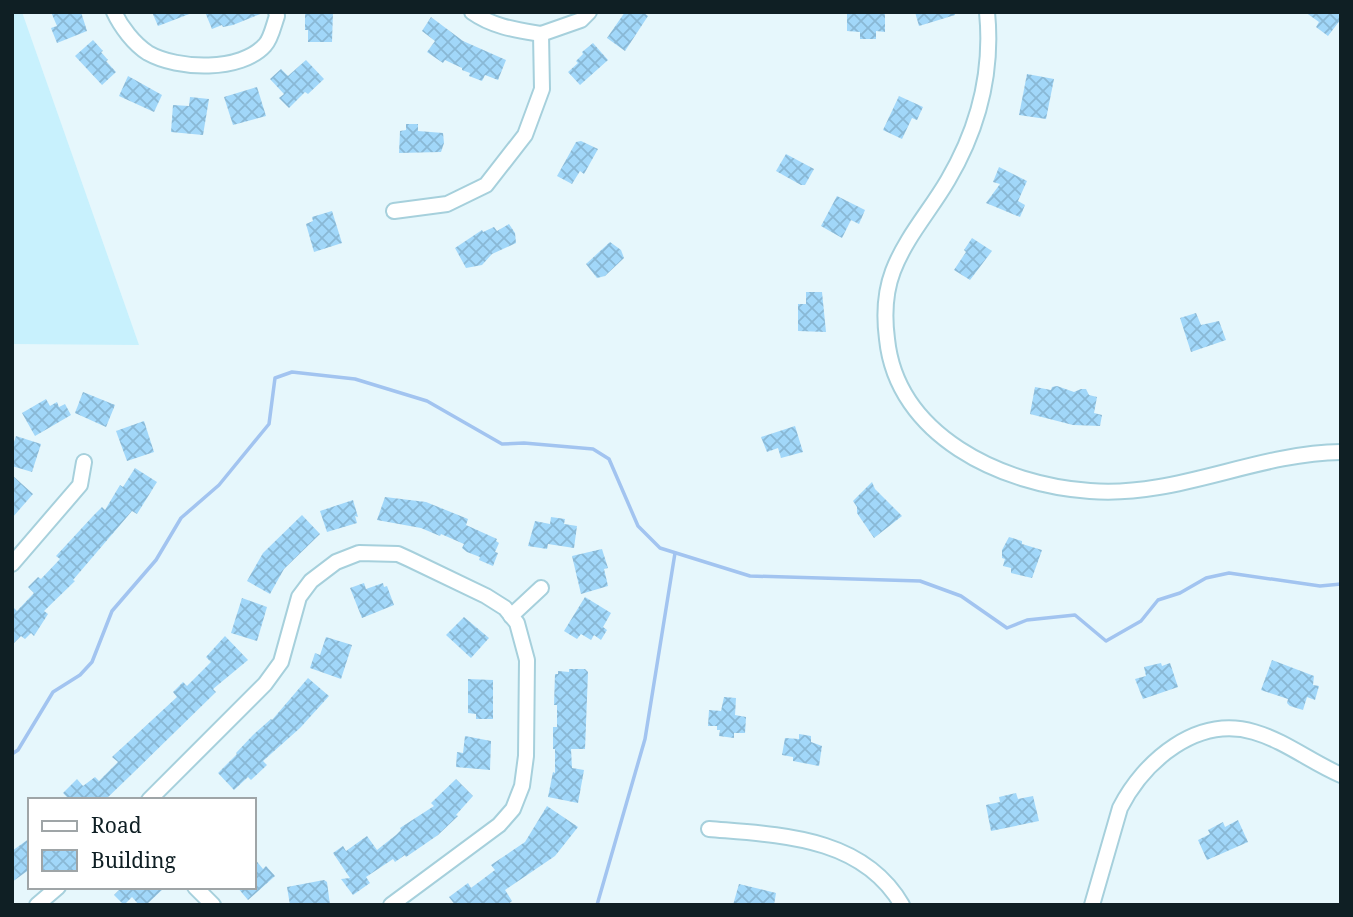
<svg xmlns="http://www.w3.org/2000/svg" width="1353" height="917" viewBox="0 0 1353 917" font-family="'Noto Serif',serif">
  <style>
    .built { fill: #c8f1fd }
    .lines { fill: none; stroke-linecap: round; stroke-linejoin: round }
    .stream { stroke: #a2c4f0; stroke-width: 3.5 }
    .building { fill: url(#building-cross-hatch) }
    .minor-casing { stroke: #a6d0dc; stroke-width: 18 }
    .minor { stroke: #fff; stroke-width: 14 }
  </style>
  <defs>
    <pattern id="building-cross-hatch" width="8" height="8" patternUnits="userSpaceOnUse" patternTransform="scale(1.75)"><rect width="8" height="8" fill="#a1d7f9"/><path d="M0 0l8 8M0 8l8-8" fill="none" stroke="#89b8d5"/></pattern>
  </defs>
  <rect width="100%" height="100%" fill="#e6f7fc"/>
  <path class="built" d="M12 12H22L139 345 12 344Z"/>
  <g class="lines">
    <g class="stream">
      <path d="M12 754 18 750 53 692 80 675 92 662 112 611 156 560 181 518 219 485 269 424 275 378 292 372 355 379 427 401 502 444 524 443 593 449 609 459 638 526 660 548 750 576 920 581 961 596 1007 628 1027 620 1075 615 1106 641 1141 621 1158 600 1180 593 1206 578 1229 573 1320 586 1341 584"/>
      <path d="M597 905 645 739 675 553"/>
    </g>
  </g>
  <g class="building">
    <path d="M51 12H81L87 31 57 43 51 28 57 26Z"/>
    <path d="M152 12H192V13L158 26Z"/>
    <path d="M205 12H263V13L233 25 223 27 222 25 212 29Z"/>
    <path d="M305 12H333L332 42H308V30H305Z"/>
    <path d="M625 12H643L648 16 625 51 607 38Z"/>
    <path d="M847 12 885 13V32L876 31V39H860V32L847 31Z"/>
    <path d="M915 12H955V15L919 26Z"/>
    <path d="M1305 12H1341V19L1328 36 1316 27 1319 22Z"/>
    <path d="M431 17 463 41 506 60 498 80 485 75 482 81 469 76 470 73 462 70V68L445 60 443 63 427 52 435 41 422 31Z"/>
    <path d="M93 40 103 51 101 52 108 60 106 61 116 72 102 85 75 56Z"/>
    <path d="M593 43 608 60 580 85 568 72 578 63 576 61 583 54 582 52Z"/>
    <path d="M306 60 324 79 308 94 305 92 289 108 279 98 284 94 270 79 281 69 288 76Z"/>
    <path d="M1027 74 1054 79 1046 119 1019 115Z"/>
    <path d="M128 76 162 95 154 112 119 96Z"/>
    <path d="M257 87 266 116 233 125 224 97Z"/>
    <path d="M899 96 923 107 917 120 912 118 902 139 883 130Z"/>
    <path d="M190 97 209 99 203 135 171 132 173 105 189 106Z"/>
    <path d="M406 124H418V131L443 133 444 143 441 152 399 153 400 131 406 130Z"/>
    <path d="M581 141 598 149 584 174 580 171 572 184 557 176 576 142Z"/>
    <path d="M786 154 814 169 805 185H801L776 171Z"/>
    <path d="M999 167 1027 181 1018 201 1025 205 1020 217 986 203 1000 184 993 182Z"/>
    <path d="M837 196 865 210 859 224 851 220 842 238 821 226Z"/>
    <path d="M332 211 342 243 314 252 306 224 313 221 312 217Z"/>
    <path d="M509 224 515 233 516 243 492 254 482 265 466 268 455 248 482 230 483 232 494 227 497 231Z"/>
    <path d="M972 238 992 251 970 280 954 270 966 252 964 250Z"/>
    <path d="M610 242 621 250 624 258 605 276 597 278 586 264Z"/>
    <path d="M806 292H822L826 332 798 331V304H806Z"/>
    <path d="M1196 313 1201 325 1219 321 1226 340 1191 352 1180 318Z"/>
    <path d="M1057 386 1074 392 1081 389H1086L1089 395 1097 397 1094 413 1102 415 1100 426 1073 425 1030 414 1035 387 1051 390 1052 387Z"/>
    <path d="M83 392 115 405 106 427 75 413Z"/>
    <path d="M46 399 50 406 57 402 59 407 65 404 71 415 35 436 22 413Z"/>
    <path d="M144 421 154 452 127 461 116 431Z"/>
    <path d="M795 426 803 452 781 458 778 448 767 452 761 437Z"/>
    <path d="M16 436 41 444 32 472 12 466V448Z"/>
    <path d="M135 468 157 482 137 514 132 511 73 580 75 581 44 611 48 614 34 636 31 633 25 639 21 636 12 645V606L17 611 34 593 28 587 38 577 41 579 60 559 56 556 93 516 102 507 105 510 120 485 123 487Z"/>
    <path d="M12 475 33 494 12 518Z"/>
    <path d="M872 482 875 489 902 516 874 538 861 519 857 513V507L853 501Z"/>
    <path d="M385 497 426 502 468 519 466 525 497 539 496 541 499 543 495 552 498 553 493 566 479 560 480 557 467 552 462 548 464 544 441 534 440 536 421 528 377 520Z"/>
    <path d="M353 500 358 517 355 516 357 523 327 532 320 511Z"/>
    <path d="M302 515 320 534 284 569 270 594 247 581 263 553Z"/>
    <path d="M551 517 565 519 564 524 577 526 574 548 548 544 547 549 528 546 535 521 550 524Z"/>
    <path d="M1009 537 1022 541V544L1042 550 1032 578 1011 573V568L1003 566 1005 559 1002 558V550Z"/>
    <path d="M602 549 608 568 604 569 608 586 581 594 572 556Z"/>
    <path d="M364 583 366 589 383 583 384 587 387 586 394 605 362 618 350 588Z"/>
    <path d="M585 597 611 613 603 627 607 630 601 640 594 635 591 640 581 634 577 639 564 631Z"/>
    <path d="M242 598 267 607 257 641 231 633Z"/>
    <path d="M464 617 489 638 471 658 446 635Z"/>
    <path d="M225 636 248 660 213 689 216 692 132 774 105 800H70L63 793 77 779 83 786 95 777 99 781 118 762 112 757 177 697 173 692 183 682 187 686 211 662 206 657Z"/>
    <path d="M326 637 352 645 341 679 310 668 315 653 320 655Z"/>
    <path d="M1272 660 1314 676 1313 685 1319 686 1315 700 1307 697 1303 710 1290 706 1287 703 1288 699 1261 690Z"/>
    <path d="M1161 663 1162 666 1170 663 1178 687 1143 699 1135 679 1146 676 1144 667Z"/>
    <path d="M569 669H585L588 672 585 749H571L572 768 584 770 578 803 548 797 553 772 555 773V749H553V727H557V705H554L555 674H558V671L569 672Z"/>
    <path d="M308 678 329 696 300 728 263 761 267 765 251 780 248 777 234 790 218 773 237 754 236 753 253 735 271 719 272 720Z"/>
    <path d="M468 679 493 680V719H476V714L468 713Z"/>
    <path d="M724 697 736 698 735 715 746 717 745 733H734V738L719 736 720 730H717V726H708L709 710 721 711Z"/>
    <path d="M799 734 811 736V742L822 746 819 766 793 761V757L782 755 785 738 799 739Z"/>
    <path d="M465 736 491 741 490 770 456 767 457 752 463 753Z"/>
    <path d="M456 779 473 796 456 815 458 816 438 835 406 857 405 855 395 862 393 859 366 877 370 883 353 895 341 879 350 878 333 853 343 846 346 851 367 836 377 850 396 835 401 830 400 828 434 806 431 803Z"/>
    <path d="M1016 793 1018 799 1033 796 1039 821 991 831 986 805 1000 802 999 797Z"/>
    <path d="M547 806 578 827 555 856 505 890 512 901 507 905H455L449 897 468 883 471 888 495 870 491 865 525 842Z"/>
    <path d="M1238 820 1248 842 1207 860 1198 840 1210 834 1208 830 1223 822 1225 827Z"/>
    <path d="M30 838V869L12 882V851Z"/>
    <path d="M254 858 263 869 266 866 275 876 248 900 237 887H254Z"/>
    <path d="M324 880 327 882 330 905H290L287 887Z"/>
    <path d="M739 884 776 893 774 905H733Z"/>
    <path d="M122 887H165L146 905H139L132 897 124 905 114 895Z"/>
  </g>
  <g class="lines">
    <defs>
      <g id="minor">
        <path d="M114 12C121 27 134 44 148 53 178 70 241 72 265 45 271 39 274 24 277 16L276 12"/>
        <path d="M472 12C493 27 517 30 541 34"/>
        <path d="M987 12C993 72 978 129 948 180 930 211 906 237 893 271 885 292 884 316 887 339 897 436 1002 485 1090 491 1176 498 1255 453 1341 452"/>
        <path d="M541 34 581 20 589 12"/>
        <path d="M394 211 447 204 486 185 525 135 542 89 541 34"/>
        <path d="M12 564 80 485 84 462"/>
        <path d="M511 616 541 588"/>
        <path d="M149 800 265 684 281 662 299 597 311 581 336 562 359 553 398 554 409 559 486 596 505 608 517 623 527 660 526 756 522 786 513 809 499 825 391 905"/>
        <path d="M709 829C779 835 862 836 902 905"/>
        <path d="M195 887 213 905"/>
        <path d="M37 905 58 887"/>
        <path d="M1092 905 1120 808C1144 761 1197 715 1254 732 1285 741 1311 762 1341 775"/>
      </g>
    </defs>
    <use href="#minor" class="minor-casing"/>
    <use href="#minor" class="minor"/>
  </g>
  <rect width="1353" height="917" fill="none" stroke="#0f1f24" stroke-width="28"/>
  <rect x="28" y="798" width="228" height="91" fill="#ffffff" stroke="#9fa5a7" stroke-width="2"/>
  <rect x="42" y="821" width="35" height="10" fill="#ffffff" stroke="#9fa5a7" stroke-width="2"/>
  <text x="91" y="833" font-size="21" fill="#0f1f24">Road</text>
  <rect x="42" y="850" width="35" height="21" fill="url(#building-cross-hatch)" stroke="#9fa5a7" stroke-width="2"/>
  <text x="91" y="868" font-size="21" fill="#0f1f24">Building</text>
</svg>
